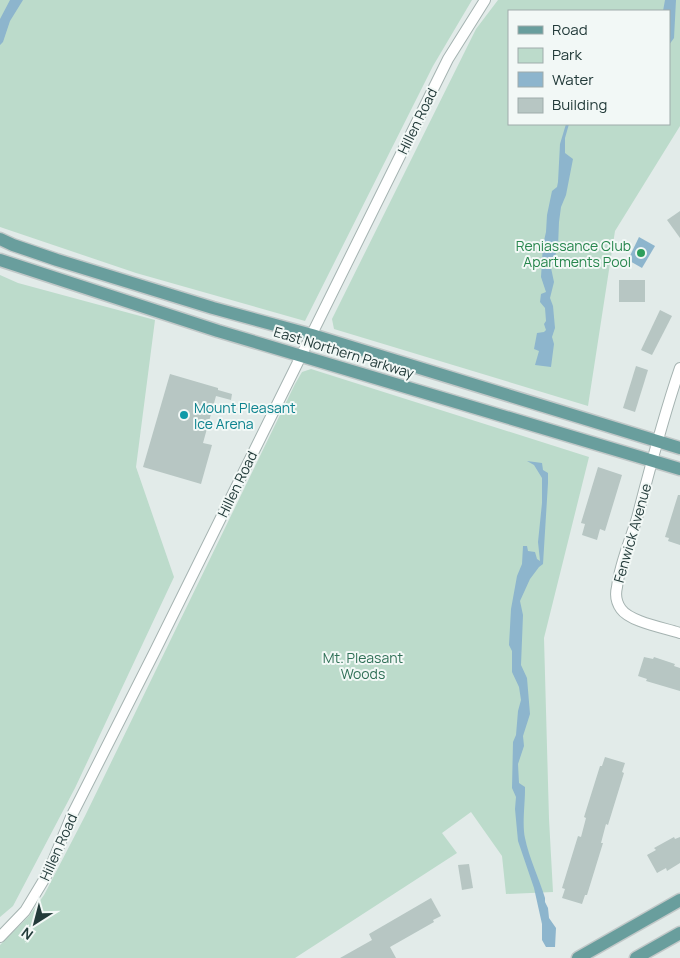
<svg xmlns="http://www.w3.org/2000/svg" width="680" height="958" viewBox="0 0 680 958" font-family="Manrope,sans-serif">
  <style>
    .green { fill: #bcdbcb; fill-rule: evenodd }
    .water { fill: #8db5cd }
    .building { fill: #b7c6c3 }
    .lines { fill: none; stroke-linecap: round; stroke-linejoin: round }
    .minor-casing { stroke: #a5b3b1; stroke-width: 12 }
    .major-casing { stroke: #c1c8c8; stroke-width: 15 }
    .minor { stroke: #fff; stroke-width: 10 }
    .major { stroke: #699e9d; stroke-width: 12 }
    .leisure-dot { fill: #2e9e5b; stroke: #f2f8f6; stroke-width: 2 }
    .culture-dot { fill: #0f9aa8; stroke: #f2f8f6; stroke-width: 2 }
    .labels { text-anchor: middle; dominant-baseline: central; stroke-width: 4; stroke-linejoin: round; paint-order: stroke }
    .street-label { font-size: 14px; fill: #233b3a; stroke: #f2f8f6 }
    .leisure-label { font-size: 14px; fill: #27864d; stroke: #f2f8f6; text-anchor: end }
    .culture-label { font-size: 14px; fill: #0d838f; stroke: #f2f8f6; text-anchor: start }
    .park-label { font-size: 14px; fill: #307057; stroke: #f2f8f6 }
  </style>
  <rect width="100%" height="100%" fill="#e2ebe9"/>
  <g class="green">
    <path d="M0 0H472L433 66 305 321 136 273 0 227Z"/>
    <path d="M498 0H680V126L615 231 588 406 334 329 332 319 476 29ZM509 11H669V124H509Z"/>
    <path d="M0 275 18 283 155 320 136 467 174 577 75 788 13 906 0 917Z"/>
    <path d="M311 369 589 457 544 638 549 819 553 892 506 894 502 856 471 812 442 833 457 853 295 958H0V945L29 916 44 895 85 816 295 384 302 372Z"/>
  </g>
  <g class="water">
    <path d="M10 0H23L10 21 3 42 0 45V19Z"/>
    <path d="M665 0H676L674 38 669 45V11H663Z"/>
    <path d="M566 124H569L565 138V153L573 159 566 195 561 207 559 222 558 247 551 268 554 282 550 298 553 306 555 328 552 337 554 344 551 367 535 365 539 351 534 349 537 333 544 332 546 330 544 324 546 321 545 308 540 302 541 294 546 292 541 277 543 245 546 232 547 215 552 191 557 187 558 182 560 144Z"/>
    <path d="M639 237 655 246 642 268 628 260Z"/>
    <path d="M527 461 542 463 543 470 548 473V483L543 564 539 567 530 579 520 601 523 615 521 665 527 678 530 714 523 736 524 746 518 764 519 783 525 787V790C525 804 522 825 525 838 529 858 539 878 545 898V902L548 908 549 918 556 928 555 947H546L542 940V924L534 888 518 841 515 809 516 797 512 788 513 742 516 735 518 711 521 700 519 687 512 672V651L509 645 511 609 517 576 522 564 523 546H527L528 551 535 552 537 559 540 561 538 542 542 503V478L534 465Z"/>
  </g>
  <g class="building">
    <path d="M680 211V238L667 220Z"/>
    <rect x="619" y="280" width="26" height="22"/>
    <path d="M660 310 672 316 652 355 641 350Z"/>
    <path d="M636 366 648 370 635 412 623 408Z"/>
    <path d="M170 374 218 388V390L232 394 231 400 216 396 203 443 212 445 201 484 143 467Z"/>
    <path d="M598 467 622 475 605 531 600 529 597 540 582 535 585 524 581 523Z"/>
    <path d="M678 495H680V545L668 541 669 538 665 537Z"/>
    <path d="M644 657 653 659 654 657 675 664 674 666 680 668V691L646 681 647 679 638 676Z"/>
    <path d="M605 757 625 763 622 772 624 773 608 825 606 824 601 843H603L587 895H585L582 904 562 898 565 889 562 888 578 836 581 837 586 818 584 817 600 766H602Z"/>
    <path d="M674 837 675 839 680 837V863L667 871 666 868 657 873 647 855 656 850 654 848Z"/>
    <path d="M469 864 473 888 462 890 458 865Z"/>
    <path d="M431 898 441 916 433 920 434 922 390 947 396 958H340L372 940 369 934Z"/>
  </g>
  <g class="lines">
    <defs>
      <g id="minor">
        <path d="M680 368C663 417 650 468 637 518 630 541 620 563 617 587 615 595 616 602 621 609 630 622 665 628 680 633"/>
        <path d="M0 937 25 911 48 873 71 817 155 651 448 59 485 0"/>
      </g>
      <g id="major">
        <path d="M0 239 13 245 57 260 213 308 312 335 680 448"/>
        <path d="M0 260 218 331 680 469"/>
        <path d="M578 958 680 900"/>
        <path d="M636 958 680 933"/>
      </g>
    </defs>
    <use href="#minor" class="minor-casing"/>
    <use href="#major" class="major-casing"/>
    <use href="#minor" class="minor"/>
    <use href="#major" class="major"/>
  </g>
  <circle class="leisure-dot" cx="641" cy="253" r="5"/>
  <circle class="culture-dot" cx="184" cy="415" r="5"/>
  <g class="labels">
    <g class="street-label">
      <text transform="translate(417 121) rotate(-64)">Hillen Road</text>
      <text transform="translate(344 352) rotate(17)">East Northern Parkway</text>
      <text transform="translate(237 484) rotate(-64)">Hillen Road</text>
      <text transform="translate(632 533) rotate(-74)">Fenwick Avenue</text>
      <text transform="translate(58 847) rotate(-66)">Hillen Road</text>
    </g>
    <g class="leisure-label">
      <text x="631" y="245">Reniassance Club<tspan x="631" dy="16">Apartments Pool</tspan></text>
    </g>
    <g class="culture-label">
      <text x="194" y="407">Mount Pleasant<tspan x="194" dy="16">Ice Arena</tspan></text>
    </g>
    <g class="park-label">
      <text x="363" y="657">Mt. Pleasant<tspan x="363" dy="16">Woods</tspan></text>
    </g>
  </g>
  <rect x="508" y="10" width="162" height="115" fill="#f2f8f6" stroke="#9facab"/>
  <rect x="518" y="26" width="25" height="8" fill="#699e9d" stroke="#9facab"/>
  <text x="552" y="35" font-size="15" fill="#233b3a">Road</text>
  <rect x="518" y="48" width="25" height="15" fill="#bcdbcb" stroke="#9facab"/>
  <text x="552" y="60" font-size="15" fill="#233b3a">Park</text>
  <rect x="518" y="72" width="25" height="15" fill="#8db5cd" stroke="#9facab"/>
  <text x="552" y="85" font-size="15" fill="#233b3a">Water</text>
  <rect x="518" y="98" width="25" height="15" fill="#b7c6c3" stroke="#9facab"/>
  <text x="552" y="110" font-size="15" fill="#233b3a">Building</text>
  <g transform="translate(35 923) rotate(216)" stroke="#f2f8f6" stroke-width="4" paint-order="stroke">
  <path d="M0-4L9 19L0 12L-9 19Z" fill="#233b3a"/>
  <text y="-8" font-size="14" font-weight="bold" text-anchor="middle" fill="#233b3a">N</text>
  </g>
</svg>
